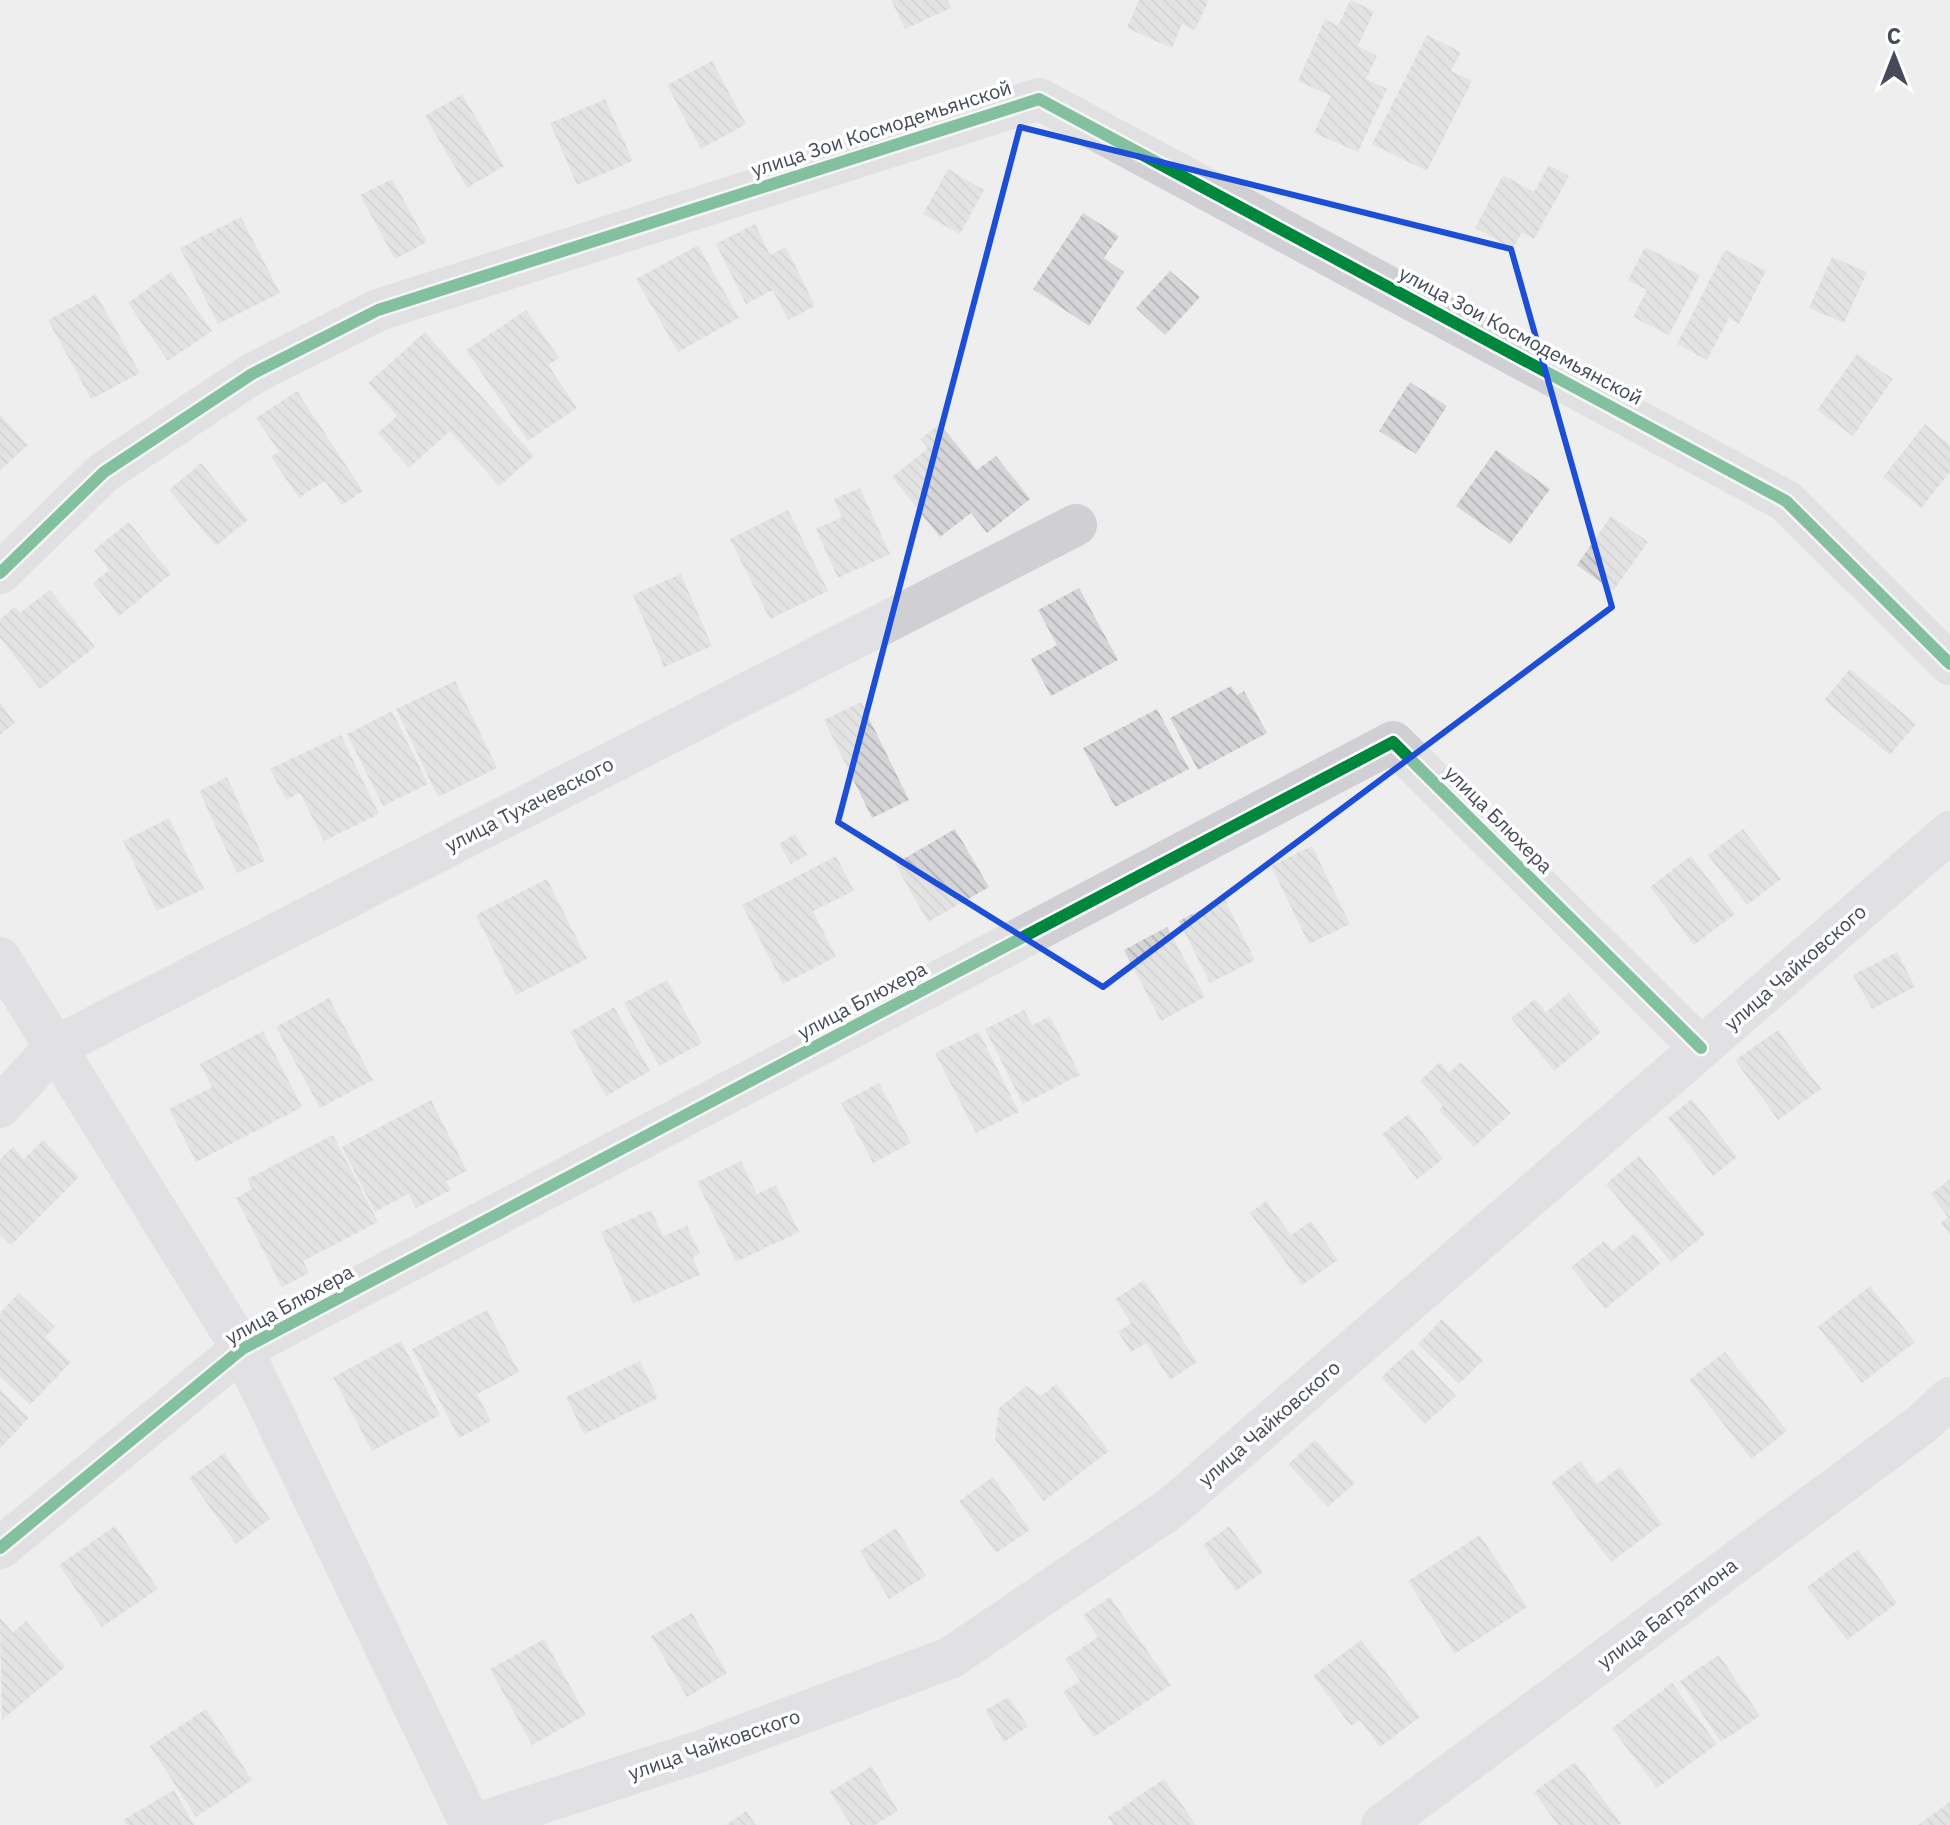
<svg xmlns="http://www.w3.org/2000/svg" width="1950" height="1825" viewBox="0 0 1950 1825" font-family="'IBM Plex Sans',sans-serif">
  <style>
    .building { fill: url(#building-back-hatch) }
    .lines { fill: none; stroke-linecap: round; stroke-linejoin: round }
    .minor { stroke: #d0d0d4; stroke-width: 42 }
    .cycleway-casing { stroke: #fff; stroke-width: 17 }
    .cycleway { stroke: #00873e; stroke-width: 12 }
    .marked { fill: none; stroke: #1d4ed8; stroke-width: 6; stroke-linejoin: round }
    .labels { text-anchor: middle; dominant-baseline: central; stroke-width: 7; stroke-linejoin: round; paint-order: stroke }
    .street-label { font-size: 20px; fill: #464b5b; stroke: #fff }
  </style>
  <defs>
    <pattern id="building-back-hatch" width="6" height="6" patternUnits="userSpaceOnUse" patternTransform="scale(2)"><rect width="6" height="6" fill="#d5d5d7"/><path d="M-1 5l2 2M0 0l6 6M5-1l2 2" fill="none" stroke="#b8b8bb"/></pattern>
  </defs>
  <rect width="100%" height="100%" fill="#efeeee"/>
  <g class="building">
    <path d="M891 0H948L951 8 905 29Z"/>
    <path d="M1139 0H1209L1195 30 1182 24 1172 48 1127 28Z"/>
    <path d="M1350 0 1374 11 1358 46 1377 56 1366 79 1387 89 1358 152 1314 133 1331 96 1298 81 1325 19 1338 26Z"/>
    <path d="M1427 35 1461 52 1451 71 1472 81 1427 171 1372 144Z"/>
    <path d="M712 61 746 124 701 149 667 85Z"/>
    <path d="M462 94 504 166 467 188 425 116Z"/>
    <path d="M605 99 633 161 577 185 550 123Z"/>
    <path d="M1549 165 1569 176 1534 239 1522 232 1513 249 1475 228 1503 175 1534 192Z"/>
    <path d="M948 169 984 190 960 234 923 214Z"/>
    <path d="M392 179 427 242 395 259 360 195Z"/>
    <path d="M1083 213 1119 236 1104 258 1124 272 1089 326 1033 289Z"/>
    <path d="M241 217 280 293 218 324 180 248Z"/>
    <path d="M755 224 770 255 786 247 815 306 788 320 773 290 746 304 716 244Z"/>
    <path d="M698 245 739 318 678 352 636 279Z"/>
    <path d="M1645 247 1700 275 1669 335 1633 317 1647 290 1628 280Z"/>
    <path d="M1725 250 1766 271 1739 324 1729 318 1707 360 1677 344Z"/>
    <path d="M1832 257 1867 272 1844 323 1809 308Z"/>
    <path d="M1170 271 1200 297 1165 335 1136 308Z"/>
    <path d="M171 272 212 331 168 361 128 303Z"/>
    <path d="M96 294 140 373 91 399 48 320Z"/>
    <path d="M526 310 559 358 548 365 577 408 528 441 466 350Z"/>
    <path d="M425 332 534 456 499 486 450 431 409 468 378 433 397 416 368 383Z"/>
    <path d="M1857 354 1893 379 1853 436 1817 410Z"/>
    <path d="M1410 382 1447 406 1416 454 1379 431Z"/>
    <path d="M297 391 363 491 342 505 325 481 299 498 271 457 279 452 256 418Z"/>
    <path d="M0 415 28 445 0 470Z"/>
    <path d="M940 424 977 470 996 456 1030 499 987 533 971 513 940 537 892 477 928 448 920 439Z"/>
    <path d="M1925 424 1950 445V472L1921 508 1883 477Z"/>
    <path d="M1496 450 1550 489 1510 544 1456 506Z"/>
    <path d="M201 463 248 520 216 546 169 490Z"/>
    <path d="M860 488 890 554 838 578 816 529 842 517 834 499Z"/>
    <path d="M788 510 828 591 770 619 730 539Z"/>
    <path d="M1611 516 1648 542 1613 591 1577 565Z"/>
    <path d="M129 522 171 574 119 616 93 583 109 570 94 550Z"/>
    <path d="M681 574 712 646 664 667 633 595Z"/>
    <path d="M1079 588 1118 660 1051 696 1031 659 1057 645 1038 610Z"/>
    <path d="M50 590 95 647 40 689 0 638V619L15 607 20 613Z"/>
    <path d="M1850 669 1916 724 1890 755 1824 700Z"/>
    <path d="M455 681 497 768 438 797 396 709Z"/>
    <path d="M1231 686 1237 695 1244 691 1267 733 1198 770 1170 718Z"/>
    <path d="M861 702 909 800 872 818 824 720Z"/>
    <path d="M0 703 15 723 0 735Z"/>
    <path d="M1157 709 1189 769 1115 807 1083 748Z"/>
    <path d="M392 711 428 784 383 806 347 734Z"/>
    <path d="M341 735 379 814 324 841 300 793 286 800 270 769Z"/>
    <path d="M227 777 265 861 237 873 199 791Z"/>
    <path d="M169 818 204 889 157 911 123 841Z"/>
    <path d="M955 829 989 887 928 922 895 864Z"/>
    <path d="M1743 829 1781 879 1747 905 1708 855Z"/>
    <path d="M795 834 807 855 791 864 779 844Z"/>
    <path d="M1312 846 1350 924 1309 944 1271 866Z"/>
    <path d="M836 856 854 891 813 911 836 957 783 984 742 905Z"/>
    <path d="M1691 856 1735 914 1694 945 1650 887Z"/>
    <path d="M547 879 587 959 516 995 476 915Z"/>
    <path d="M1224 898 1255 960 1210 983 1179 921Z"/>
    <path d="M1167 927 1205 997 1161 1021 1124 950Z"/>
    <path d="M1897 952 1915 987 1872 1009 1853 975Z"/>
    <path d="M667 980 702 1043 659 1066 624 1003Z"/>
    <path d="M1569 993 1601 1032 1554 1071 1511 1018 1535 999 1546 1012Z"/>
    <path d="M329 998 373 1080 320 1108 276 1027Z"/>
    <path d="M614 1007 650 1071 606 1096 570 1032Z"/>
    <path d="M1024 1010 1032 1025 1050 1016 1080 1075 1023 1104 985 1029Z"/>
    <path d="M1778 1030 1821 1089 1778 1120 1735 1060Z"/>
    <path d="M263 1031 302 1107 196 1162 169 1109 212 1087 200 1064Z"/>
    <path d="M979 1032 1019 1112 976 1133 935 1053Z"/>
    <path d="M1440 1062 1449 1073 1461 1062 1511 1113 1474 1147 1439 1110 1443 1106 1420 1081Z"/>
    <path d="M879 1083 911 1143 873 1163 841 1103Z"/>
    <path d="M1692 1099 1737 1157 1713 1176 1668 1118Z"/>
    <path d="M431 1100 467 1171 446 1181 451 1190 416 1208 408 1194 375 1212 342 1147Z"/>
    <path d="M1408 1114 1443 1159 1417 1179 1382 1134Z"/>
    <path d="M333 1135 378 1222 303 1261 309 1273 282 1287 236 1198 252 1189 247 1179Z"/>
    <path d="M43 1140 79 1177 11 1245 0 1235V1159L13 1147 24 1159Z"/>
    <path d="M1639 1156 1705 1234 1671 1262 1606 1184Z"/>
    <path d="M741 1161 757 1194 776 1185 799 1232 736 1262 697 1182Z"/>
    <path d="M1950 1179V1235L1941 1223 1948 1217 1931 1194Z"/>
    <path d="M1266 1201 1291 1235 1311 1221 1338 1260 1302 1285 1250 1213Z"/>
    <path d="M651 1210 663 1236 687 1226 700 1254 693 1257 700 1275 633 1304 601 1232Z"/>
    <path d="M1635 1233 1660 1264 1605 1309 1571 1267 1604 1241 1612 1251Z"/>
    <path d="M1144 1280 1197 1362 1170 1380 1146 1343 1131 1352 1118 1332 1131 1323 1115 1299Z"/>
    <path d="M1870 1286 1915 1342 1862 1383 1818 1327Z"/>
    <path d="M19 1293 55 1327 45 1337 71 1362 30 1405 0 1377V1313Z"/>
    <path d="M487 1310 519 1372 477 1394 491 1421 459 1438 412 1349Z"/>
    <path d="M1442 1319 1483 1360 1459 1384 1418 1344Z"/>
    <path d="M401 1341 440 1415 372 1451 333 1377Z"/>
    <path d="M1412 1349 1456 1396 1425 1424 1381 1377Z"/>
    <path d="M1725 1352 1787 1431 1751 1459 1689 1380Z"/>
    <path d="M640 1361 658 1398 584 1434 566 1397Z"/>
    <path d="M1056 1384 1109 1451 1044 1501 995 1439 999 1408 1026 1386 1041 1396Z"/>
    <path d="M0 1390 29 1418 0 1448Z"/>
    <path d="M1315 1440 1355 1483 1328 1507 1288 1464Z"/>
    <path d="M224 1453 270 1519 236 1544 189 1478Z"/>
    <path d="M1580 1461 1597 1484 1620 1467 1662 1524 1611 1562 1551 1483Z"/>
    <path d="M993 1477 1030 1530 996 1553 959 1501Z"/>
    <path d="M115 1526 158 1589 102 1627 59 1565Z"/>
    <path d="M1229 1526 1263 1572 1236 1591 1203 1545Z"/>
    <path d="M896 1528 926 1576 889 1599 860 1551Z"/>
    <path d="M1480 1535 1527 1607 1455 1654 1408 1581Z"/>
    <path d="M1858 1549 1897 1603 1847 1640 1807 1587Z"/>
    <path d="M1110 1597 1171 1685 1094 1737 1063 1692 1080 1681 1065 1659 1098 1637 1083 1615Z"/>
    <path d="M692 1613 727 1673 687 1697 651 1636Z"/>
    <path d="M0 1618 13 1633 26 1621 65 1667 2 1720Z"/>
    <path d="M544 1639 586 1715 532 1745 490 1669Z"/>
    <path d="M1361 1640 1420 1717 1380 1747 1360 1720 1351 1726 1313 1676Z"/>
    <path d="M1719 1655 1760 1716 1721 1742 1680 1681Z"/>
    <path d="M1672 1683 1717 1744 1657 1788 1612 1728Z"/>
    <path d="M1009 1697 1028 1727 1004 1742 985 1710Z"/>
    <path d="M206 1709 252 1780 196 1817 150 1746Z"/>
    <path d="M1575 1762 1621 1823 1618 1825H1558L1534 1792Z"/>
    <path d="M872 1766 898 1811 875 1825H851L830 1792Z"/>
    <path d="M1164 1779 1196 1825H1113L1108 1817Z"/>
    <path d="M174 1790 194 1825H127L123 1820Z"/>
    <path d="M1950 1802V1825H1918Z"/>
    <path d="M746 1811 756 1825H726Z"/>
  </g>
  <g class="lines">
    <g class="minor">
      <path d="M0 573 104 472 252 374 378 310 1039 99 1786 501 1950 664"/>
      <path d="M0 958 242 1349 471 1825"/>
      <path d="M0 1107 55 1047 1076 525"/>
      <path d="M0 1548 242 1349 1393 742 1701 1048"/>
      <path d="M474 1825 701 1751 950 1658 1171 1508 1950 832"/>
      <path d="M1382 1825 1922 1424 1950 1398"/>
    </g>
    <defs>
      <g id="cycleway">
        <path d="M0 573 104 472 252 374 378 310 1039 99 1786 501 1950 664"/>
        <path d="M0 1548 242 1349 1393 742 1701 1048"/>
      </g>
    </defs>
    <use href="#cycleway" class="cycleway-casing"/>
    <use href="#cycleway" class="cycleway"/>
  </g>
  <path d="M0 0H1950V1825H0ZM1020 127 1511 249 1612 607 1103 987 838 822Z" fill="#efeeee" fill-opacity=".55" fill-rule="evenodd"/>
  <path class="marked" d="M1020 127 1511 249 1612 607 1103 987 838 822Z"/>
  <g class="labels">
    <g class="street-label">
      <text transform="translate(881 128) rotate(-18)">улица Зои Космодемьянской</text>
      <text transform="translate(1521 335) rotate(28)">улица Зои Космодемьянской</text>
      <text transform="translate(529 804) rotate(-27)">улица Тухачевского</text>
      <text transform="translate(1499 819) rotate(45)">улица Блюхера</text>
      <text transform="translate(1795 967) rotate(-41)">улица Чайковского</text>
      <text transform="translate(862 1000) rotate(-28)">улица Блюхера</text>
      <text transform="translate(289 1304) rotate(-29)">улица Блюхера</text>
      <text transform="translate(1269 1423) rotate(-41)">улица Чайковского</text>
      <text transform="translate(1667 1613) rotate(-37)">улица Багратиона</text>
      <text transform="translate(714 1744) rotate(-19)">улица Чайковского</text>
    </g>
  </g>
  <g transform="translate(1894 56)" stroke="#ffffff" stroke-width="6" paint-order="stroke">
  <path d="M0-6L14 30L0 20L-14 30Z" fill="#464b5b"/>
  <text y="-12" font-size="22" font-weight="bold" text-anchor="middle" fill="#464b5b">С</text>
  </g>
</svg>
